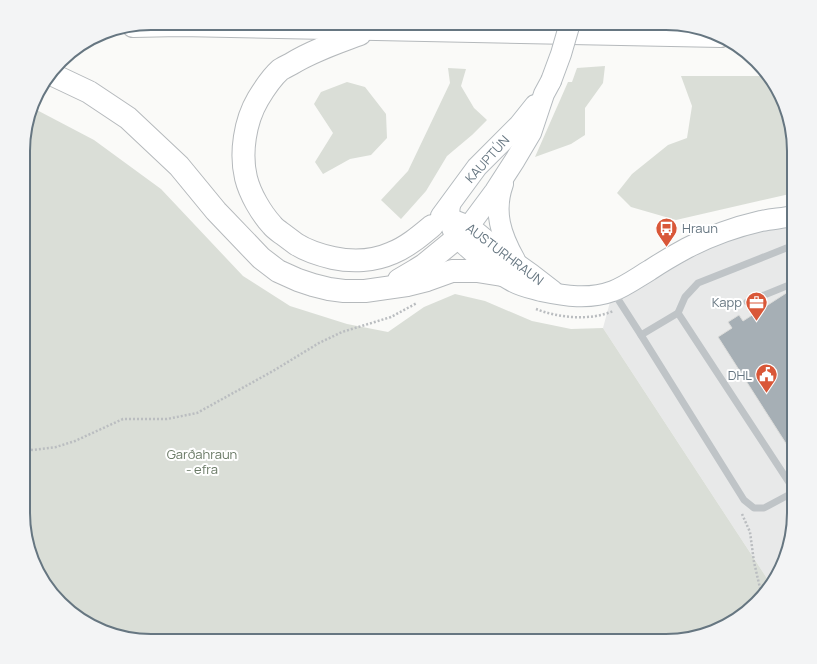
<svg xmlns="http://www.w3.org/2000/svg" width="817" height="664" viewBox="0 0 817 664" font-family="Manrope,sans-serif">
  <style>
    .built { fill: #e8e9e9 }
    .green { fill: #daded7 }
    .building { fill: #a6afb5; stroke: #dcdcda }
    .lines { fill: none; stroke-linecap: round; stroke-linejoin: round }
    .secondary-casing { stroke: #b4babe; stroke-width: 22 }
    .highway-casing { stroke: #b5b9bc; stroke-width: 24 }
    .path { stroke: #babdc0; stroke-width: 2.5; stroke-dasharray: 2 2; stroke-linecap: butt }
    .lane { stroke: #bfc4c7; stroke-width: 7 }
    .secondary { stroke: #fff; stroke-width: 20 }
    .highway { stroke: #fff; stroke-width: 22 }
    .secondary-bridge-casing { stroke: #b4babe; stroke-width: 22; stroke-linecap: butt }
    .secondary-bridge { stroke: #fff; stroke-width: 20 }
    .labels { text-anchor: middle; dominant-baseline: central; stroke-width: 4; stroke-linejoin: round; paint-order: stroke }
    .street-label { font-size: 13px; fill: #667681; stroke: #fff }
    .poi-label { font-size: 13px; fill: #667681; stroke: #fff; text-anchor: end }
    .park-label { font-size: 13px; fill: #697965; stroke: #fff }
    .rim { fill: none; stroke: #667681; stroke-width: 2 }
  </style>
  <rect width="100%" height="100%" fill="#fafaf8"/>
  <path class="built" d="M794 217V522L784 562 770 583 603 328 614 287 706 242Z"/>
  <g class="green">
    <path d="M605 66 603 83 585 108V135L571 144 535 157 568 82H572L577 68Z"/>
    <path d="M448 68 466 69 461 86 474 108 487 120 472 135 447 156 426 191 401 219 381 200 408 171 450 83Z"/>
    <path d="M681 76H767L784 102 794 151V193L676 220 631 207 617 193 632 174 668 145 687 138 692 106Z"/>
    <path d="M347 82 365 87 386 114 387 138 371 155 350 159 323 174 315 162 333 133 314 104 321 92Z"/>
    <path d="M33 108 94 140 161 189 243 276 290 306 347 324 388 332 424 307 455 294 485 301 532 321 571 329 603 328 770 583 757 603 715 631 666 641H143L102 631 61 604 36 570 23 522 24 134Z"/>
  </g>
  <path class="building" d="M794 288V456L718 337 732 328 728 322 739 315 743 321Z"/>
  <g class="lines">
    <defs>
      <g id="secondary">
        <path d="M503 184C493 212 501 235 515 260"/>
        <path d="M450 205C448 217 450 228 457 238 474 253 490 269 510 280 519 286 530 288 541 291 565 296 589 300 613 291 626 286 638 277 650 270 662 262 674 255 687 248 710 236 735 227 761 221 772 219 783 218 794 216"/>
        <path d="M441 216 477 167 519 125 535 105"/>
        <path d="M456 221 469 226 503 254 531 274 553 291"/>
        <path d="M457 238 469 226 495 191 515 160 531 133 544 94 551 81"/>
      </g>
      <g id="highway">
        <path d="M133 26 180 25 721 36"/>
        <path d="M360 34C336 43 312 51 291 64 287 66 283 68 280 70 271 78 264 89 258 99 245 121 240 153 246 178 250 194 261 213 272 225 275 229 280 232 284 235 288 238 292 241 296 244 307 251 320 255 333 258 352 262 374 261 392 253 407 247 420 236 432 226"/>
        <path d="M51 74 89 92 128 118 179 166 216 211 261 258 278 271 298 280 313 285 329 289 344 291H365L407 285 427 280 452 271H477L502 275"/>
        <path d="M399 280 416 270 424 265 457 238"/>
      </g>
    </defs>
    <use href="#secondary" class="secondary-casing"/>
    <use href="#highway" class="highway-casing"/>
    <g class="path">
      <path d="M536 309C558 318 591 321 613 311"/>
      <path d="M23 449 33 450 56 447 75 441 123 419H167L197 413 273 371 319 343 342 332 391 317 417 303"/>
      <path d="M742 514 750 532 754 562 760 588 762 595"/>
    </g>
    <g class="lane">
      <path d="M614 293 641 335 744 500 754 508H764L794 492"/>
      <path d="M747 302 794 283"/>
      <path d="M678 313 794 490"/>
      <path d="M641 335 678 313 685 297 698 283 794 245"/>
      <path d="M788 545 790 540"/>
    </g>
    <use href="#secondary" class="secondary"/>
    <use href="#highway" class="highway"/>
    <defs>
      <path id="secondary-bridge" d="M551 81 561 54 570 23"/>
    </defs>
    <use href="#secondary-bridge" class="secondary-bridge-casing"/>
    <use href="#secondary-bridge" class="secondary-bridge"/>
  </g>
  <defs>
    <symbol id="bus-pin" viewBox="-11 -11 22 30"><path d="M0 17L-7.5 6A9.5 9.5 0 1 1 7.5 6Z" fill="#d95738" stroke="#fff"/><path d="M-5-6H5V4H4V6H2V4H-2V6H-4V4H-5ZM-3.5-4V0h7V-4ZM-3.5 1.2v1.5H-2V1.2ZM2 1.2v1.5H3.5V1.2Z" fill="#fff"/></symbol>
    <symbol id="office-pin" viewBox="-11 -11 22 30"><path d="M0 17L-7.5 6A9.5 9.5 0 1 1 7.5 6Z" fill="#d95738" stroke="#fff"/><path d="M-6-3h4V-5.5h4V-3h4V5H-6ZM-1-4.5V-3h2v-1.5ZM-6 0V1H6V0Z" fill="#fff"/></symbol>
    <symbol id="civic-pin" viewBox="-11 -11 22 30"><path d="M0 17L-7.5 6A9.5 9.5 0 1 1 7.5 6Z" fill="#d95738" stroke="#fff"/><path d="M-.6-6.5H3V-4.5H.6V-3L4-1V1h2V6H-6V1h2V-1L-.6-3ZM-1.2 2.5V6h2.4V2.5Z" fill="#fff"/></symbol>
  </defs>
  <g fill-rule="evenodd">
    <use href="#bus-pin" x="654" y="216" width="25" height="34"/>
    <use href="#office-pin" x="744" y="290" width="25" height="34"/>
    <use href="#civic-pin" x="754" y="362" width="25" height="34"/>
  </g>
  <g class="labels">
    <g class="street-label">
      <text transform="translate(487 159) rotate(-48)">KAUPTÚN</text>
      <text transform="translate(505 254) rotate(37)">AUSTURHRAUN</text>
    </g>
    <g class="poi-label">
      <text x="682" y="228" text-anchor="start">Hraun</text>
      <text x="742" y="302">Kapp</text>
      <text x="752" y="375">DHL</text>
    </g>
    <g class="park-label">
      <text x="202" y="454">Garðahraun<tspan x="202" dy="15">- efra</tspan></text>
    </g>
  </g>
  <path d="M0 0H817V664H0ZM151 30H666A121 121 0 0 1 787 151V513A121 121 0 0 1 666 634H151A121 121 0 0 1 30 513V151A121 121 0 0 1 151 30Z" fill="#f3f4f5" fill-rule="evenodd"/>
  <path class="rim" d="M151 30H666A121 121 0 0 1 787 151V513A121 121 0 0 1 666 634H151A121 121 0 0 1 30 513V151A121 121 0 0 1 151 30Z"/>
</svg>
